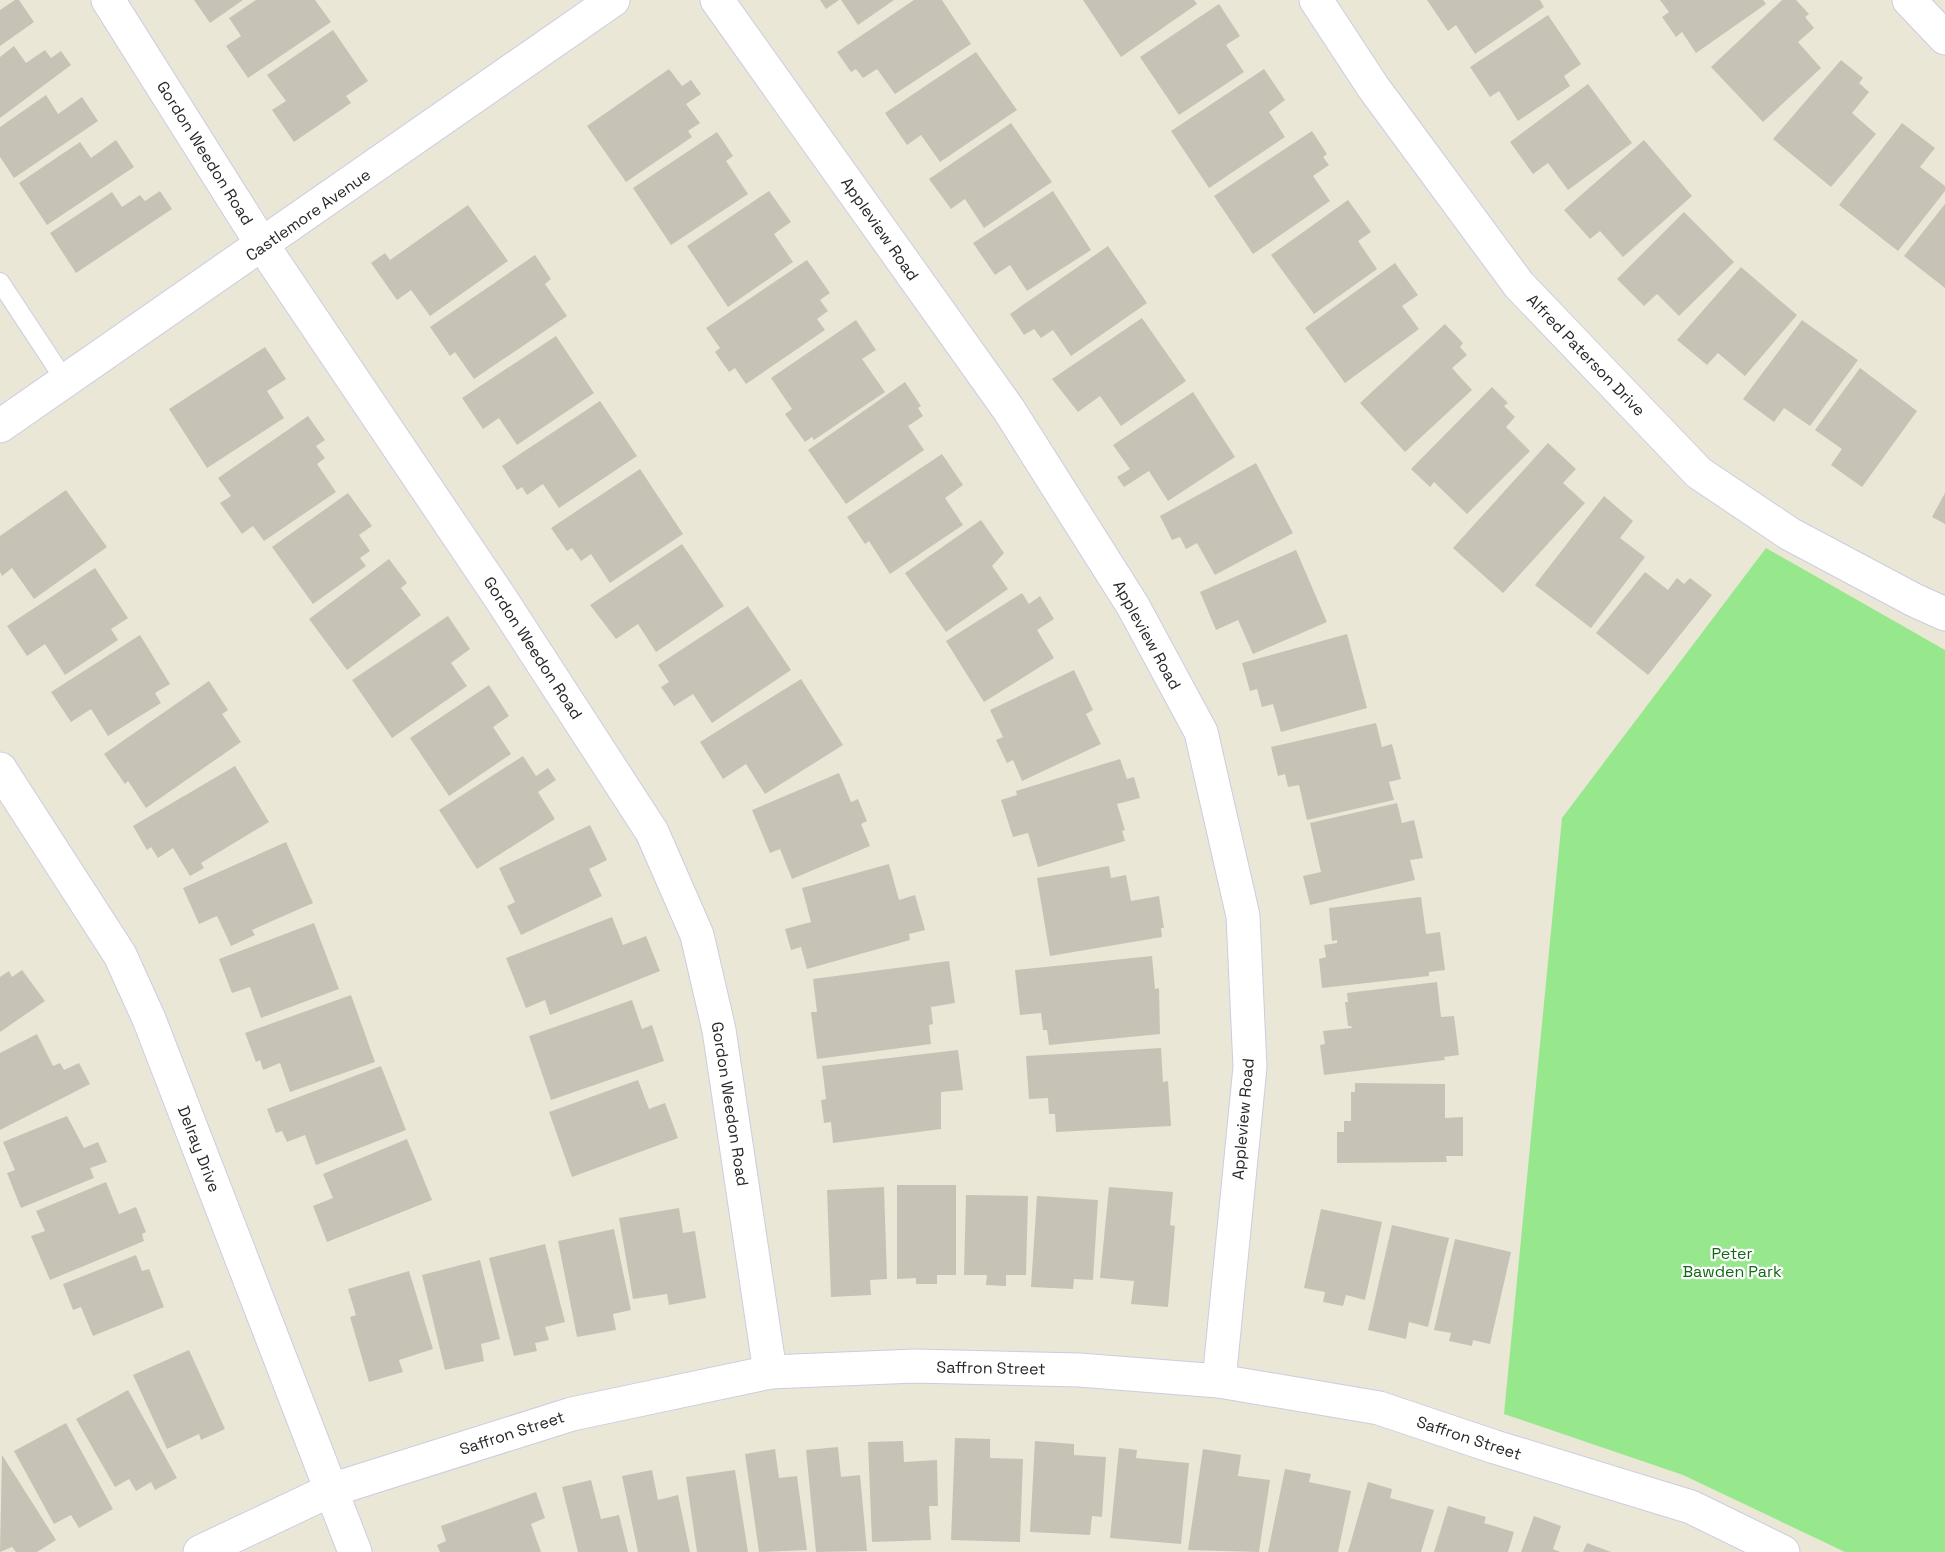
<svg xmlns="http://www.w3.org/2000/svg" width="1945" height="1552" viewBox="0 0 1945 1552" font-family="'Space Grotesk',sans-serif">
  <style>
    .green { fill: #97e88d }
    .building { fill: #c6c3b6 }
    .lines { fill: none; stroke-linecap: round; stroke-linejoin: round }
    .service-casing { stroke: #cccce2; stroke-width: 20 }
    .minor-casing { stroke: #cccce2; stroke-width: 35 }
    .tertiary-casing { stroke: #cccce2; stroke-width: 35 }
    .service { stroke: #fff; stroke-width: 18 }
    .minor { stroke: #fff; stroke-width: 33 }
    .tertiary { stroke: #fff; stroke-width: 33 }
    .labels { text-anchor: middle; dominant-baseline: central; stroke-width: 4.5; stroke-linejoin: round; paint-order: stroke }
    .street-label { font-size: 16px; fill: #272727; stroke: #fff }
    .park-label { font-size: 16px; fill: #126814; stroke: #fff }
  </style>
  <rect width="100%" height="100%" fill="#ebe7d6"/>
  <path class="green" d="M1766 548 1945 650V1552H1845L1683 1475 1504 1414 1562 818Z"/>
  <g class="building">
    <path d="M15 0H19L34 22 0 46V10Z"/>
    <path d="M194 0H243L210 23Z"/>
    <path d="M256 0H315L331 22 248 78 226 46 241 36 229 18Z"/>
    <path d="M820 0H839L826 9Z"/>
    <path d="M841 0H894L858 25Z"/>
    <path d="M914 0H942L971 44 895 94 877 69 863 78 856 69 851 72 837 52Z"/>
    <path d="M1083 0H1194L1197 4 1121 57Z"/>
    <path d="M1427 0H1540L1544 7 1475 54 1456 25 1448 31Z"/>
    <path d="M1660 0H1763L1766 4 1696 53 1682 32 1676 37 1662 17 1669 12Z"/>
    <path d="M1782 0H1796L1809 14 1805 17 1814 28 1798 42 1821 68 1763 122 1711 67Z"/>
    <path d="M1219 4 1240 36 1226 45 1244 72 1179 115 1140 57Z"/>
    <path d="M1548 15 1581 64 1564 76 1570 86 1518 121 1499 91 1490 97 1470 67Z"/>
    <path d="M333 30 368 81 346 96 351 103 294 142 272 110 286 101 267 75Z"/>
    <path d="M14 46 26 63 45 50 51 58 61 51 71 65 0 118V57Z"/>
    <path d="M976 52 1017 110 940 162 921 135 907 145 885 113Z"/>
    <path d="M1841 60 1863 78 1859 83 1869 92 1852 113 1876 134 1831 187 1773 139Z"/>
    <path d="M669 69 682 86 691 80 701 94 686 104 700 123 688 131 692 137 626 182 587 126Z"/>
    <path d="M1264 69 1285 100 1269 112 1285 137 1209 188 1171 131Z"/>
    <path d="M1588 84 1632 143 1568 190 1548 163 1533 174 1510 142Z"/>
    <path d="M46 95 58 114 82 97 98 121 14 178 0 157V127Z"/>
    <path d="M1011 123 1052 182 984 228 965 199 951 209 929 179Z"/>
    <path d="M1902 123 1935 148 1920 167 1945 186V191L1898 251 1839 205Z"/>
    <path d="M1312 131 1327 154 1323 157 1329 165 1313 176 1330 201 1253 254 1214 196Z"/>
    <path d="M717 132 733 156 726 161 748 194 671 245 633 188Z"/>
    <path d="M116 140 134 167 47 225 19 183 80 142 91 158Z"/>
    <path d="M1644 140 1692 196 1623 257 1600 231 1590 239 1564 210Z"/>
    <path d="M160 191 172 209 76 273 50 233 112 192 122 207 140 195 145 201Z"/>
    <path d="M769 191 791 222 774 234 793 262 728 307 687 246Z"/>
    <path d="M1053 191 1091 250 1027 291 1010 265 995 275 973 243Z"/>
    <path d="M1348 200 1371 232 1358 241 1377 269 1314 314 1271 255Z"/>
    <path d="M1945 204V288L1904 256Z"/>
    <path d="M468 205 508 261 430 316 411 290 397 300 371 263 385 253 390 260Z"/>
    <path d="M1684 212 1734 262 1679 316 1657 294 1644 306 1617 279Z"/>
    <path d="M1108 246 1147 303 1071 356 1053 330 1041 338 1034 329 1024 335 1010 314Z"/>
    <path d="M535 255 551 279 545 284 567 316 474 379 455 352 450 356 430 327Z"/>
    <path d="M807 260 830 293 820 300 828 311 817 319 825 330 746 384 735 368 729 372 715 352 720 348 706 328Z"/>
    <path d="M1395 263 1418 295 1402 306 1419 329 1345 383 1305 328Z"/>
    <path d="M1741 267 1797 315 1745 376 1718 353 1707 365 1677 340Z"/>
    <path d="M1142 318 1186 381 1121 426 1100 396 1078 412 1052 379Z"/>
    <path d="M856 320 876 350 862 359 885 392 814 440 812 437 805 442 785 414 792 409 771 378Z"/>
    <path d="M1802 320 1858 360 1810 426 1784 408 1774 422 1743 399Z"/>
    <path d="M1445 324 1463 343 1460 347 1467 355 1452 368 1472 390 1405 452 1360 403Z"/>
    <path d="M556 336 594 393 517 445 499 418 483 429 462 398Z"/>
    <path d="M265 347 286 379 267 391 284 418 207 468 169 409Z"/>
    <path d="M1860 368 1917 411 1862 487 1831 465 1842 449 1815 430Z"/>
    <path d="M905 382 921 406 918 408 923 416 908 426 924 450 846 504 808 450Z"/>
    <path d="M1492 387 1508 403 1504 406 1515 417 1506 427 1530 451 1467 514 1434 482 1430 487 1411 469Z"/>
    <path d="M1193 392 1235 457 1168 501 1149 471 1124 487 1117 477 1130 469 1113 445Z"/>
    <path d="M600 401 637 456 559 508 543 484 527 495 522 487 517 490 502 466Z"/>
    <path d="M308 416 325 440 316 446 325 458 317 464 336 492 264 541 253 526 242 534 220 503 231 496 218 478Z"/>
    <path d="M1548 443 1576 469 1563 483 1585 503 1503 593 1453 548Z"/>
    <path d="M942 454 963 485 945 498 963 525 890 574 869 541 865 544 847 517Z"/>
    <path d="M1256 463 1293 533 1215 575 1197 543 1186 549 1180 537 1172 540 1160 516Z"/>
    <path d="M640 469 683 534 610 583 591 554 581 561 572 548 567 551 551 528Z"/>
    <path d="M66 490 107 547 34 599 12 568 2 576 0 572V536Z"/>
    <path d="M348 493 372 526 359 535 370 551 360 558 366 566 313 604 272 547Z"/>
    <path d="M1945 493V524L1932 517Z"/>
    <path d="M1604 496 1633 521 1620 538 1645 557 1591 628 1535 585Z"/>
    <path d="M981 520 1004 553 992 566 1008 589 946 632 905 573Z"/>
    <path d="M682 544 724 606 656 652 638 624 616 639 590 605Z"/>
    <path d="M1296 550 1327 622 1253 654 1238 620 1216 630 1200 592Z"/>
    <path d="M389 559 407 583 401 588 421 615 347 670 309 619Z"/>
    <path d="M95 568 128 618 111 629 118 640 65 675 45 644 27 656 7 626Z"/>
    <path d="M1645 572 1668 590 1677 578 1684 584 1690 578 1712 595 1648 675 1596 633Z"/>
    <path d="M1022 593 1029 604 1040 596 1054 619 1037 630 1054 658 984 702 946 641Z"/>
    <path d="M748 606 791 670 712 723 693 694 674 706 661 687 669 682 658 665Z"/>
    <path d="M448 616 470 649 451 663 467 686 392 738 352 680Z"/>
    <path d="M1347 634 1367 708 1281 732 1273 704 1262 707 1257 689 1250 691 1242 663Z"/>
    <path d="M140 635 170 684 155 693 161 703 108 736 91 709 71 722 51 692Z"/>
    <path d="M1074 670 1093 710 1086 714 1101 744 1022 781 1013 760 1007 763 996 740 1003 737 990 710Z"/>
    <path d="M801 679 843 745 765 794 746 764 723 779 700 742Z"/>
    <path d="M209 681 228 710 222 714 241 742 146 808 128 781 125 784 104 754Z"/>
    <path d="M489 685 509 716 493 727 511 754 449 796 410 738Z"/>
    <path d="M1376 723 1382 747 1392 744 1401 779 1389 782 1394 800 1307 820 1299 785 1288 787 1285 774 1278 776 1271 747Z"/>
    <path d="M523 756 536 776 548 768 556 780 538 792 555 819 477 869 439 810Z"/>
    <path d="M1120 759 1127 779 1134 777 1140 798 1117 804 1125 830 1122 831 1125 841 1038 867 1028 833 1013 837 1001 800 1017 795 1016 791Z"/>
    <path d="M235 766 269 822 201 863 204 868 190 876 173 848 158 858 151 847 147 850 133 826Z"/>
    <path d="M839 773 851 802 858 799 867 821 861 824 870 846 792 879 780 849 770 853 752 810Z"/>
    <path d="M1397 803 1402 823 1414 820 1423 858 1410 860 1415 880 1310 905 1303 876 1321 872 1310 823Z"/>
    <path d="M590 825 607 860 589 869 602 896 521 935 507 906 515 902 499 868Z"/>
    <path d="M286 842 313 903 252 930 255 935 231 946 217 916 199 924 183 888Z"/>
    <path d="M889 864 899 900 915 895 925 930 909 934 910 940 807 969 801 947 791 950 785 929 811 922 802 888Z"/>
    <path d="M1109 866 1111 878 1126 875 1131 901 1159 896 1164 928H1161L1162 937 1050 956 1037 878Z"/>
    <path d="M1421 897 1426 934 1440 932 1445 970 1429 972V976L1322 988 1319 959 1326 957 1324 945 1337 943V940L1332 941 1329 908Z"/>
    <path d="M612 917 623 945 646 936 660 971 550 1015 545 1000 526 1008 506 958Z"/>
    <path d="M314 923 339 989 261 1018 250 987 232 993 219 959Z"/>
    <path d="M1152 956 1155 989 1159 988 1160 1034 1049 1045 1047 1030H1043L1041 1013 1020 1015 1015 970Z"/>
    <path d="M949 961 955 1003 931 1007 933 1024 929 1025 931 1044 817 1059 811 1012H817L813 979Z"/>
    <path d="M22 970 45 1001 0 1032V977L9 971 12 977Z"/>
    <path d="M1437 982 1441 1017 1454 1016 1459 1055 1444 1057 1445 1060 1324 1075 1320 1045 1325 1044 1323 1031 1352 1028 1351 1026H1348L1345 1002H1348L1347 993Z"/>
    <path d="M351 995 375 1062 290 1092 280 1063 263 1070 260 1060 256 1062 245 1033Z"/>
    <path d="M632 1000 642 1029 652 1025 664 1061 551 1100 529 1036Z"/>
    <path d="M37 1034 53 1066 60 1063 64 1070 79 1063 90 1084 0 1130V1053Z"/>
    <path d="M1161 1048 1163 1082 1168 1081 1171 1126 1056 1132 1055 1114H1049L1048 1098 1029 1099 1026 1056Z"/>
    <path d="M958 1050 963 1090 941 1092V1129L833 1143 831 1122 824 1123 821 1100 826 1099 822 1066Z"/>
    <path d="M381 1066 406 1130 316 1165 305 1135 287 1142 282 1131 276 1133 267 1109Z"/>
    <path d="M638 1080 649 1109 665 1103 678 1138 572 1177 549 1112Z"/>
    <path d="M1355 1083 1445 1084V1118L1463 1117V1156H1446L1447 1162 1337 1163V1132H1344V1121H1351V1092H1355Z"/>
    <path d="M67 1116 84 1148 98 1142 107 1162 90 1168 94 1178 21 1208 7 1173 15 1170 3 1142Z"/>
    <path d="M407 1139 432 1200 327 1242 313 1206 333 1198 323 1174Z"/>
    <path d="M106 1182 119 1214 136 1207 146 1232 142 1234 144 1241 50 1280 31 1236 45 1231 36 1211Z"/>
    <path d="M897 1185H956V1275H937V1284H916V1278L897 1279Z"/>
    <path d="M884 1187 887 1279 870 1280 871 1295 831 1297 827 1190Z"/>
    <path d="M1109 1187 1173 1192 1170 1225 1175 1226 1168 1307 1131 1304 1134 1281 1100 1278Z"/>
    <path d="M966 1195 1028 1196 1026 1275H1006V1286L986 1285 987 1275H964Z"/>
    <path d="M1037 1196 1098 1200 1093 1280 1074 1279 1073 1289 1031 1287Z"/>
    <path d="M679 1208 683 1233 695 1231 706 1298 669 1305 667 1294 633 1299 619 1218Z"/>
    <path d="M1321 1209 1382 1222 1365 1300 1346 1295 1343 1306 1323 1302 1325 1292 1304 1288Z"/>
    <path d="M1392 1225 1449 1238 1428 1327 1409 1322 1406 1339 1368 1330Z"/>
    <path d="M614 1229 631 1310 613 1314 616 1330 577 1337 558 1241Z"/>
    <path d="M1455 1239 1511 1252 1490 1344 1473 1340 1472 1346 1449 1341 1451 1333 1434 1330Z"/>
    <path d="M545 1244 565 1322 545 1327 549 1340 535 1343 537 1351 514 1356 489 1258Z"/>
    <path d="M136 1255 142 1271 149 1269 164 1307 93 1336 81 1307 73 1310 63 1284Z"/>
    <path d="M480 1260 500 1339 481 1344 484 1361 445 1370 422 1275Z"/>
    <path d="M409 1271 433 1349 399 1360 403 1372 369 1382 350 1317 356 1315 348 1289Z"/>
    <path d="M189 1350 225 1429 201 1440 199 1434 167 1449 133 1375Z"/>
    <path d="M128 1390 177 1478 155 1490 151 1482 136 1491 129 1479 115 1487 76 1419Z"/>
    <path d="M66 1423 113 1509 79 1528 71 1515 54 1524 14 1451Z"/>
    <path d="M955 1438 990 1439V1458L1023 1459 1020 1542 951 1540Z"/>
    <path d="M903 1441 904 1462 937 1460 938 1506H929L931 1540 872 1542 868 1442Z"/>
    <path d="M1035 1441 1074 1444V1455L1106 1457 1102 1517 1092 1516 1090 1535 1030 1532Z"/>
    <path d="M838 1447 841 1477 860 1475 867 1551 816 1552 806 1450Z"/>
    <path d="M1119 1448 1137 1450 1136 1458 1189 1463 1181 1544 1110 1538Z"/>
    <path d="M775 1449 779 1478 797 1476 807 1550 759 1552 745 1454Z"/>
    <path d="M1203 1449 1241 1455 1238 1476 1270 1480 1259 1552 1188 1550Z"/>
    <path d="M2 1455 56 1540 37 1552H16L12 1547 0 1552Z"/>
    <path d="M1285 1469 1311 1474 1309 1482 1351 1491 1338 1552H1268Z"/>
    <path d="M652 1470 658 1500 678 1495 690 1552H638L622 1476Z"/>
    <path d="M735 1470 748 1552H697L686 1477Z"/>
    <path d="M591 1480 601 1519 619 1515 628 1552H578L562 1487Z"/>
    <path d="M1368 1482 1392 1489 1390 1498 1434 1510 1421 1552H1348Z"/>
    <path d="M536 1492 545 1518 531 1524 541 1552H440L437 1545 446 1541 441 1526Z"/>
    <path d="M1448 1506 1486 1517 1484 1523 1514 1532 1508 1552H1434Z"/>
    <path d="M1534 1516 1561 1526 1553 1549 1560 1552H1521Z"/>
    <path d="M1587 1543 1611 1552H1583Z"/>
  </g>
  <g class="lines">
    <defs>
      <path id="service" d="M0 282 66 382"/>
      <g id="minor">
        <path d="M108 0 263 246 501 599 652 832 697 935 719 1030 770 1372"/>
        <path d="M717 0 1009 410 1133 606 1201 732 1243 916 1250 1067 1219 1381"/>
        <path d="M1909 0 1945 38"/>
        <path d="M0 769 120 955 149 1019 355 1552"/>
        <path d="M200 1552 331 1490 572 1414 770 1372 915 1366 1079 1370 1219 1381 1379 1408 1495 1447 1691 1507 1783 1552"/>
      </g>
      <g id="tertiary">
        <path d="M1316 0 1373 87 1519 285 1699 473 1790 534 1914 600 1945 614"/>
        <path d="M0 426 613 0"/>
      </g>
    </defs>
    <use href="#service" class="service-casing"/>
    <use href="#minor" class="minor-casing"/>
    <use href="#tertiary" class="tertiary-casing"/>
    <use href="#service" class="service"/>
    <use href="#minor" class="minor"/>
    <use href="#tertiary" class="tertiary"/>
  </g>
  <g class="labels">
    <g class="street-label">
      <text transform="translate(205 153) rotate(58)">Gordon Weedon Road</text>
      <text transform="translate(308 215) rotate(-35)">Castlemore Avenue</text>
      <text transform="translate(880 229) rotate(55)">Appleview Road</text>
      <text transform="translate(1586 355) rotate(46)">Alfred Paterson Drive</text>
      <text transform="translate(1147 635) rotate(61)">Appleview Road</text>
      <text transform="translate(533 648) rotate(57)">Gordon Weedon Road</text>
      <text transform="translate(730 1104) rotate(81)">Gordon Weedon Road</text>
      <text transform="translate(1243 1119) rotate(-85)">Appleview Road</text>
      <text transform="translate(199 1149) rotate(69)">Delray Drive</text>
      <text transform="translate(991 1368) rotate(1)">Saffron Street</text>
      <text transform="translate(512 1433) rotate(-18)">Saffron Street</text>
      <text transform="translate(1469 1438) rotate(18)">Saffron Street</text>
    </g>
    <g class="park-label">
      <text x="1732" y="1253">Peter<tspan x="1732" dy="18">Bawden Park</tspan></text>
    </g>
  </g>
</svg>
